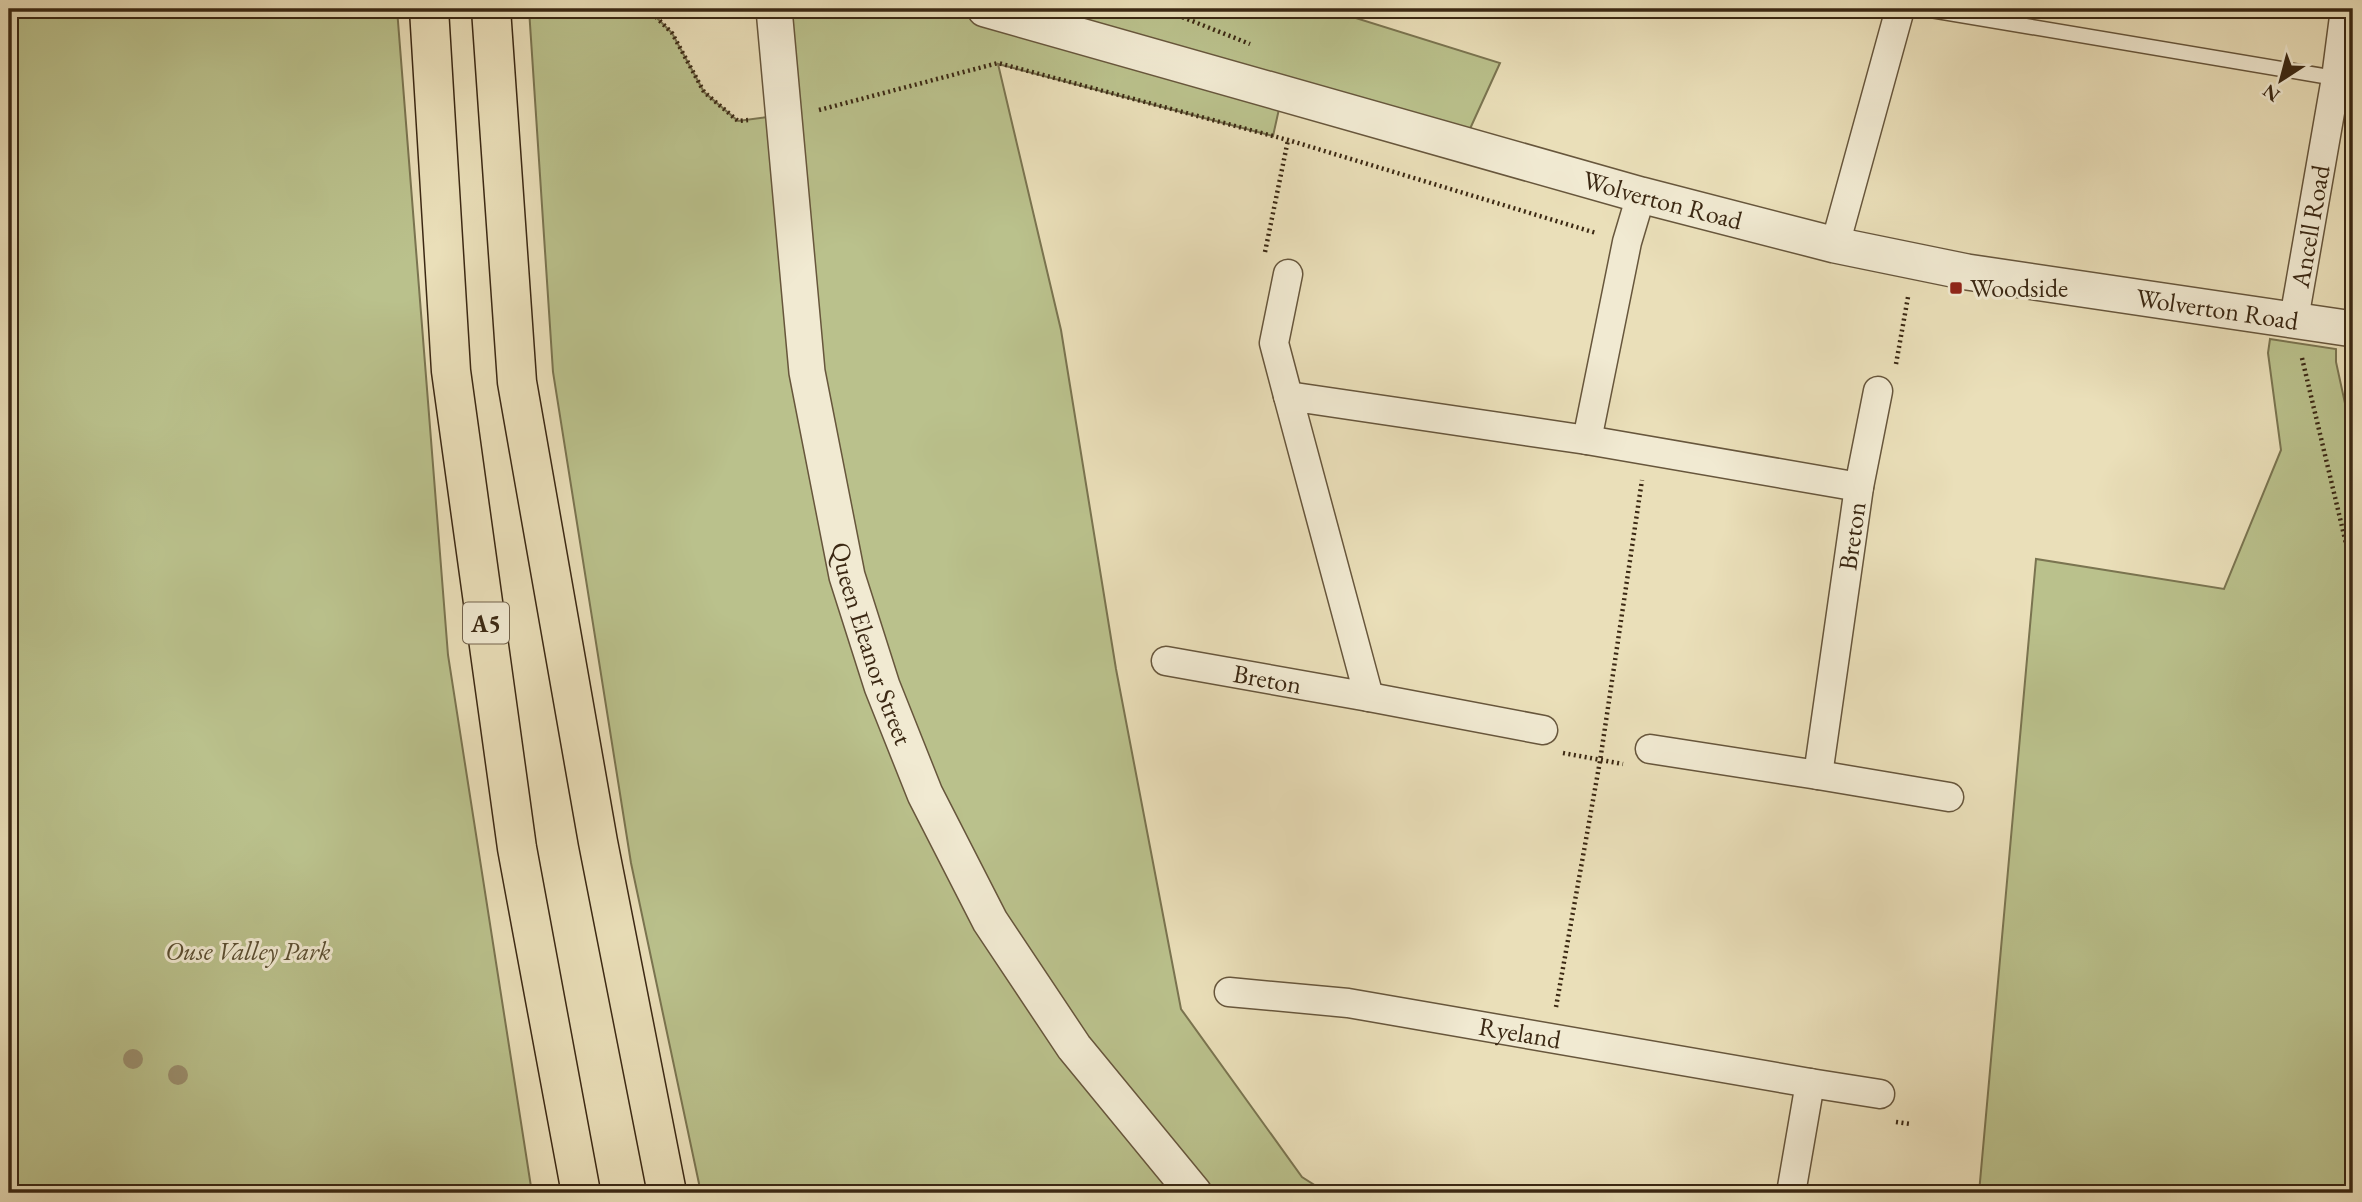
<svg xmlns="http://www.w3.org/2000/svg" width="2362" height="1202" viewBox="0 0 2362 1202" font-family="'EB Garamond',serif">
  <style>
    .green { fill: #bac18c; stroke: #7a7450; stroke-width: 2 }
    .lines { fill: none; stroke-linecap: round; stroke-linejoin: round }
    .service-casing { stroke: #67563c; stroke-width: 17 }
    .minor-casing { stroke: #67563c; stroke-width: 31 }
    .tertiary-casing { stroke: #67563c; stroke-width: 38 }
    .trunk-casing { stroke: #3b2813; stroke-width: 41 }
    .path { stroke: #3b2813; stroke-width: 4.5; stroke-dasharray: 2 3.5; stroke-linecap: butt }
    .service { stroke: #f1ead2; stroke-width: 14 }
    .minor { stroke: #f1ead2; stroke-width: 28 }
    .tertiary { stroke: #f1ead2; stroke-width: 35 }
    .trunk { stroke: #eadfb9; stroke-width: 38 }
    .tree { fill: #9b8f6e }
    .poi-dot { fill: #8f2418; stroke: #f1ead2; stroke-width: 2.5 }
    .labels { text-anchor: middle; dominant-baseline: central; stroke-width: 6; stroke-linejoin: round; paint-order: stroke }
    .shield { fill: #f1ead2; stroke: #72624c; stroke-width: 2 }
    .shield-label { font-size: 24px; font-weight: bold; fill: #3b2813 }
    .street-label { font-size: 26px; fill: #3b2813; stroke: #f1ead2 }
    .poi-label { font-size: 26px; fill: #3b2813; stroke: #f1ead2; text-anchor: start }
    .park-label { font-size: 26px; font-style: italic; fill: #5b4e31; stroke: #f1ead2 }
  </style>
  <rect width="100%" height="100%" fill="#eadfb9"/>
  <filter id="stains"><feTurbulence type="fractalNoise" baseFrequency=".00286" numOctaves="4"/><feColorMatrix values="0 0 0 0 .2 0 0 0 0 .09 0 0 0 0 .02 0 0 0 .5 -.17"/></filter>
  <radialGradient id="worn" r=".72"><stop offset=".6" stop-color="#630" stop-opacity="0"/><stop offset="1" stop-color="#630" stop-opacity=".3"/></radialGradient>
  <g class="green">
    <path d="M9 9H397L448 655 532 1193H9Z"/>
    <path d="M529 9H648L672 33 704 92 738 121 783 115 774 9H1327L1500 63 1469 131 1283 91 1273 136 998 64 1061 330 1116 669 1181 1009 1302 1177 1327 1193H701L631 863 553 372Z"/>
    <path d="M2270 339 2336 349V362L2353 440V1193H1979L2036 559 2224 589 2281 450 2268 353Z"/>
  </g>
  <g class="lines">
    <defs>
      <path id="service" d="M1925 9 2353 81"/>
      <g id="minor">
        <path d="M1835 245 1900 9"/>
        <path id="s1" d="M2294 319 2336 78 2345 9"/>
        <path d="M1288 396 1274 343 1288 274"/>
        <path d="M1587 440 1859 487 1818 775 1650 749"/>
        <path d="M1859 487 1878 391"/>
        <path id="s2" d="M1166 661 1369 697 1288 396 1587 440 1627 242 1641 195"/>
        <path d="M1369 697 1543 730"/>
        <path d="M1818 775 1949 797"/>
        <path id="s3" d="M1229 992 1348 1003 1810 1083 1791 1193"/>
        <path d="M1810 1083 1880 1094"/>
      </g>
      <g id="tertiary">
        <path id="s4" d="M774 9 807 372 847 576 882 686 925 794 990 921 1074 1047 1194 1193"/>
        <path id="s5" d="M985 9 1641 195 1835 245 1967 272 2353 329"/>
      </g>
      <g id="trunk">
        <path d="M429 9 451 371 517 848 581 1193"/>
        <path d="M491 9 517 382 598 842 667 1193"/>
      </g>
    </defs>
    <use href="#service" class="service-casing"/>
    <use href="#minor" class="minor-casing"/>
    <use href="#tertiary" class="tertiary-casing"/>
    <use href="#trunk" class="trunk-casing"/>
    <g class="path">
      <path d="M648 9 672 33 704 92 738 121 748 120"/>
      <path d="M1162 9 1250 44"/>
      <path d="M819 110 998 63 1288 140 1596 233"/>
      <path d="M1265 252 1288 140"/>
      <path d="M2302 358 2353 573"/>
      <path d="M1896 364 1908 297"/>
      <path d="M1563 753 1623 764"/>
      <path d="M1556 1007 1600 761 1642 480"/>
      <path d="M1896 1122 1910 1124"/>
    </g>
    <use href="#service" class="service"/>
    <use href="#minor" class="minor"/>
    <use href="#tertiary" class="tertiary"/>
    <use href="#trunk" class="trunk"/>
  </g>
  <g class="tree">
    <circle cx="133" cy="1059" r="10"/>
    <circle cx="178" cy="1075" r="10"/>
  </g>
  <rect class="poi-dot" x="1949" y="281" width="14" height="14" rx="3.5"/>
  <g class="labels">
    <rect class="shield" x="463" y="602.5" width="46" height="41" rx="5"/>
    <g class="shield-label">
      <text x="486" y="623">A5</text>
    </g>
    <g class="street-label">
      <text stroke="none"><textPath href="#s5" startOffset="704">Wolverton Road</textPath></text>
      <text stroke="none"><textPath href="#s1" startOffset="94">Ancell Road</textPath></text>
      <text stroke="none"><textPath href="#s5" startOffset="1270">Wolverton Road</textPath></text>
      <text transform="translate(1852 536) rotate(-82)">Breton</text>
      <text stroke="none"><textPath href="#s4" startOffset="644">Queen Eleanor Street</textPath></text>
      <text stroke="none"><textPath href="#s2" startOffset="103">Breton</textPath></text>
      <text stroke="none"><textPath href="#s3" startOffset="294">Ryeland</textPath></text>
    </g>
    <g class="poi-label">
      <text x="1970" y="288">Woodside</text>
    </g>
    <g class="park-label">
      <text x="248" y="951">Ouse Valley Park</text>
    </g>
  </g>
  <rect width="2362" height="1202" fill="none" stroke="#eadfb9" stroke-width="35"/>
  <rect x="10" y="10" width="2341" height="1181" fill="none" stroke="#3b2813" stroke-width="3.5"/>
  <rect x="18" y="18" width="2327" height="1167" fill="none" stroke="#3b2813" stroke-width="2"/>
  <g transform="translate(2281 80) rotate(216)" stroke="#f1ead2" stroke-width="5" paint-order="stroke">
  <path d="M0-5L12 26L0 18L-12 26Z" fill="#3b2813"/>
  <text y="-10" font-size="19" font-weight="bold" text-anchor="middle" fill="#3b2813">N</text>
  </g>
  <rect width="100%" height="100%" filter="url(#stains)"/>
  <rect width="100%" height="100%" fill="url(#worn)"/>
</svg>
